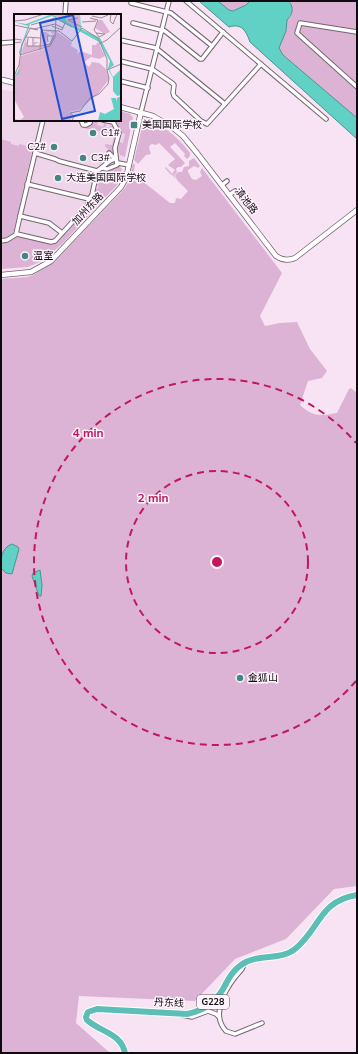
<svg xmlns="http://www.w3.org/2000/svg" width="358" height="1054" viewBox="0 0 358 1054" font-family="'Nunito Sans','Noto Sans SC',sans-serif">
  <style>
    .built { fill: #efd5ea }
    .green { fill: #dcb3d5 }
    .water { fill: #61d1c5; stroke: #49958e }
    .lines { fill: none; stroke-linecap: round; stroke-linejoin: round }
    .minor-casing { stroke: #756472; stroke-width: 5.5 }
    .tertiary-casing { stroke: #756472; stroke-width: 6 }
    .trunk-casing { stroke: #fff; stroke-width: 8 }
    .minor { stroke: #fff; stroke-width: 3.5 }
    .tertiary { stroke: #fff; stroke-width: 4.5 }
    .trunk { stroke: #5cbeb6; stroke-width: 6 }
    .ring { fill: none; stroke: #c2185b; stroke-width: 2; stroke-dasharray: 7 5 }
    .poi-dot { fill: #428880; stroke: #fff3fd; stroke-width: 1.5 }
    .labels { text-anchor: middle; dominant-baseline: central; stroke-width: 3; stroke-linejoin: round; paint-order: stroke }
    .shield { fill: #fff3fd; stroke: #585056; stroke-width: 1 }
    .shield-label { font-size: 9px; font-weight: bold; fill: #100a0f }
    .poi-label { font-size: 10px; fill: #100a0f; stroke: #fff3fd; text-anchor: start }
    .street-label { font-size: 10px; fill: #100a0f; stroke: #fff3fd }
    .inset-road { fill: none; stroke: #9b8c98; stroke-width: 1 }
    .view { fill: #1d4ed8; fill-opacity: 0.15; stroke: #1d4ed8; stroke-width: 2 }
    .inset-edge { fill: none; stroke: #100a0f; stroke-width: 2 }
    .centre { fill: #c2185b; stroke: #fff3fd; stroke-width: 2 }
    .ring-label { font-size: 12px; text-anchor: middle; font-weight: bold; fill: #c2185b; stroke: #fff3fd; stroke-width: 3; stroke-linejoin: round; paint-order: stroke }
  </style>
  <rect width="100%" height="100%" fill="#f7e3f3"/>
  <path class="built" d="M1 89 15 92V120H120V111L131 114 133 119 125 157 117 175 59 242 1 265Z"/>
  <g class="green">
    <path d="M218 1H250C246 5 235 13 229 10 225 8 221 4 218 1Z"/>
    <path d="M289 1H357V118L283 55 279 48 286 31 287 20 291 16V3Z"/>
    <path d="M120 111 130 114 133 118 125 157 120 155 118 149 119 142 123 143 125 134 122 133 114 121V120H120Z"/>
    <path d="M146 120C160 121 182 141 190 153V156L187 159 184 156 185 154 175 143 170 147 185 163 181 167H178L176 169 177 172 174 175 176 179 172 175 173 174 171 175 165 168 166 167 172 174 175 170 168 165 175 159 159 143 156 145 152 144 150 145 149 148 151 154 146 155 138 164 134 160 143 123Z"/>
    <path d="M95 121 98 122 97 125 103 127 104 123 106 124V127L109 128 111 125 117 134 113 149 115 154 114 156 105 146V144L112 145 114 137 108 133 83 128V126H89Z"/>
    <path d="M1 139 11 142V144L19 146V144L33 147 13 234 6 239 1 240Z"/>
    <path d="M194 158 200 166 198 168 194 166 188 170V172L192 179 196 180 202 176 200 172 202 168 282 273 260 316 265 326 280 323 297 322 310 349 327 371 322 378 308 381 300 405C313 417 320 416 337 413L349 389 351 388 357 393V886L334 889 286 939 235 959 195 1001 79 996 76 1023 110 1053H1V279L27 277 33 275 55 261 125 188 129 181 133 163 135 165 134 172 138 181 144 175 141 180 170 203H175L176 198 181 199 188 191 177 180 175 175 178 172H182L184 167 189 166V161Z"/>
    <path d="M115 167H120L122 169 118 184 61 245 42 261 28 267 1 269V243L8 241 15 235 55 241 87 209 93 200 95 189H97L99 186 96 185C99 173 104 171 115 167Z"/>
  </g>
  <g class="water">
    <path d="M199 1H218L229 10 233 11 246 5 250 1H289C294 8 293 14 287 20L286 31 279 48 283 55 357 118V139L250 42C246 31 242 23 229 27Z"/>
    <path d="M12 544 18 547 19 549 12 574 6 573 1 568C1 559 1 548 12 544Z"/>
    <path d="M40 570 42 585 41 596H39L32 576 33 573Z"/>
  </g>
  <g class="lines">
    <defs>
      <g id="minor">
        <path d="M186 1 326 119"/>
        <path d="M131 3 171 13 212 46"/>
        <path d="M65 15 66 1"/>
        <path d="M133 23 165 31 200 59H202L223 32"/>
        <path d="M357 32 300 23 297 33 357 87"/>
        <path d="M120 40 156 48 225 104"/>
        <path d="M1 43 15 42"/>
        <path d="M120 61 152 69 172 83 174 85 173 93 174 96 201 121 207 124 261 64"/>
        <path d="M120 81 148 88"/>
        <path d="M141 112 169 1"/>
        <path d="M81 120 83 125H86L90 123 91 120"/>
        <path d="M35 153 43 120"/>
        <path d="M109 153 116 160"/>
        <path d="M118 163 129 165"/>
        <path d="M102 168 107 169 117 165 115 148 119 133 113 122 103 120"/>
        <path d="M27 184 89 199"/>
        <path d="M222 185 227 181"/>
        <path d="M229 195 235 191"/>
        <path d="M62 233 49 223 20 216 35 153 55 159 59 161 97 171"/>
        <path d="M16 234 20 216"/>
        <path d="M1 241 7 240 17 234 51 242 55 241 87 206 89 199 92 195 97 171C104 167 107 161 115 159"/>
        <path d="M240 965 243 967 242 969C228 984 209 1013 226 1031L235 1034 262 1023"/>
        <path d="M182 1015 192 1017 208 1011 216 1014 219 1017"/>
      </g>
      <g id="tertiary">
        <path d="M3 80 15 83"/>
        <path d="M120 107 153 116 172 127 183 136 197 153 276 256C282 260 288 261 295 258L357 210"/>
        <path d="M1 275 31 272 51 261 121 187 126 178 141 112"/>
      </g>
      <path id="trunk" d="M125 1053C121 1033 100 1032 87 1020L86 1017 88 1012 97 1009 187 1014C202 1011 215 1003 223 989 228 980 232 971 241 965 257 953 281 961 295 949 320 929 319 901 357 895"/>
    </defs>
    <use href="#minor" class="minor-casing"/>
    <use href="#tertiary" class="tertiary-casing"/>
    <use href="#trunk" class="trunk-casing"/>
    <use href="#minor" class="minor"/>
    <use href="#tertiary" class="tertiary"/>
    <use href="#trunk" class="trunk"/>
  </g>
  <g class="ring">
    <circle cx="217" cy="562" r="91"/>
    <path d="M356 681A183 183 0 1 1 356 443"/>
  </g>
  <g class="poi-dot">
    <rect x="130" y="121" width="8" height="8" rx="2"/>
    <circle cx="93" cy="133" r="4"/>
    <circle cx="54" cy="147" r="4"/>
    <circle cx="83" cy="158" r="4"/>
    <circle cx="58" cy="178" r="4"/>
    <circle cx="25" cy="256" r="4"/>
    <circle cx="240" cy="678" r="4"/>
  </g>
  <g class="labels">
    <rect class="shield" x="197" y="995" width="32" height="14" rx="3"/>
    <g class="shield-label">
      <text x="213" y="1002">G228</text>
    </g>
    <g class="poi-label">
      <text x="142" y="125">美国国际学校</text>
      <text x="101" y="133">C1#</text>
      <text x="46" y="147" text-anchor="end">C2#</text>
      <text x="91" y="158">C3#</text>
      <text x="66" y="178">大连美国国际学校</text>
      <text x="33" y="256">温室</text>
      <text x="248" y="678">金狐山</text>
    </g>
    <g class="street-label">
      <text transform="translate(246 201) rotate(52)">滇池路</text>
      <text transform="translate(88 209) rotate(-47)">加州东路</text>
      <text transform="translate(169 1003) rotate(3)">丹东线</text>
    </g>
  </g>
  <g transform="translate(14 14)">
    <rect width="107" height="107" fill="#f7e3f3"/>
    <path d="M38 0H66V15L53 8V4L47 5ZM85 6H88L96 18 91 20 81 14ZM41 17 39 21 37 18H32L36 21 32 22 33 30H36L37 24 41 22 35 32 7 40 12 24 13 32H25V28L20 31V28H25L26 34 27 18ZM42 17 58 28 57 32 64 36 63 40 66 37 78 41V31H82L84 28 91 42 85 45 77 43 70 48 75 53 78 48 85 49 92 55 95 65 84 80 65 96 55 98 59 103 56 107H0V105L6 106 10 103 0 85V62L4 57 7 42 33 34Z" fill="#dcb3d5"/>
    <path d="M38 0 47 5 49 2 52 3 53 8 66 15V0L67 15 86 24 100 51 95 55 99 63 107 55V81L103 82 99 77V64L94 55 96 47 85 28 38 2 16 10 5 42 6 54 5 59 1 63 2 68 3 77 0 80 3 76 1 63 6 54 5 38 14 12 0 8 12 10ZM107 82V107H84L86 98 91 100 100 95 97 84H102L103 88V84Z" fill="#61d1c5"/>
    <path class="inset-road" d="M97 0 96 7 99 10 103 0M78 2 87 4 96 0M64 4 54 6 68 13M76 4 84 6 80 16 85 23 91 20 82 19M0 7 11 6 30 0M68 8 82 7M0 11 24 16M17 11 41 4 58 13M38 12 48 16 51 9M16 14 20 15 41 10 49 14M68 14 84 24 93 45V56M28 16 45 17 58 27 68 14M12 23 26 24M14 24 13 32H19M19 24V32H28L36 30 40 21M7 28 0 29 1 25 8 26M34 28 33 22H39M85 30 93 26 107 13M26 36 27 17M6 41 36 32 41 23 42 4M0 62 5 51 8 30 16 15M58 107 60 102 56 99 66 97 76 84 85 80 94 70 95 64 93 56 107 50"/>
    <path class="view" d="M59 1 81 97 48 105 26 9Z"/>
    <rect width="107" height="107" class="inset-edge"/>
  </g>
  <circle cx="217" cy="562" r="6" class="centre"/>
  <g class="ring-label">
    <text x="88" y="437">4 min</text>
    <text x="153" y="502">2 min</text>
  </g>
  <rect width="358" height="1054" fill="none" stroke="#100a0f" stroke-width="4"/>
</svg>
